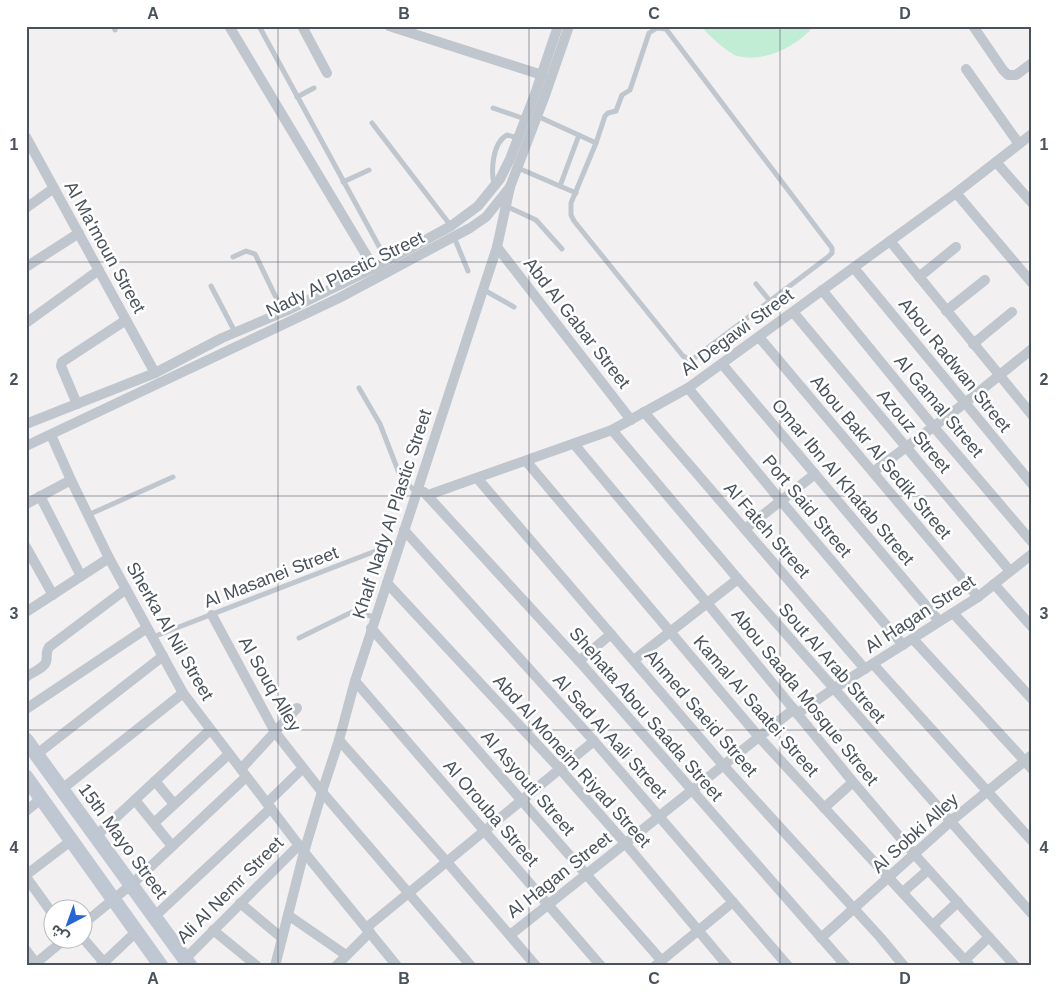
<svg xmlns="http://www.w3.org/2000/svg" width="1058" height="992" viewBox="0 0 1058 992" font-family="Arial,'Noto Sans Arabic',sans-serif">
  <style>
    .green { fill: #c1edd5 }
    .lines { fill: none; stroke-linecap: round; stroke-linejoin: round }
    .lane { stroke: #bfc6ce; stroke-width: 5 }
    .street { stroke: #bfc6ce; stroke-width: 10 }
    .secondary { stroke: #bfc7d2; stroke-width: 15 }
    .grid { fill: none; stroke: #49525c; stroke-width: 1; stroke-opacity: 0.55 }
    .labels { text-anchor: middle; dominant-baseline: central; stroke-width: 5; stroke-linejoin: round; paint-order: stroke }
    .street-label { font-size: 18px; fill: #49525c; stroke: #fff }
    .neatline { fill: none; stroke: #49525c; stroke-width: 2 }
    .grid-label { font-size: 16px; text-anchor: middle; font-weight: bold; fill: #49525c }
  </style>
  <rect width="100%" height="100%" fill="#f2f0f0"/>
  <path class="green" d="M701 26H814C796 47 764 63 737 56 728 53 707 34 701 26Z"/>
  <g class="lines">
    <g class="lane">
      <path d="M113 26 115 30"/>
      <path d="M259 26 387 261"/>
      <path d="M657 28 666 29 832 248V253L828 257 693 359H688L683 356 574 221 571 215V203L596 143 605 116 608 113 616 111 622 95 630 90 649 33Z"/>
      <path d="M297 97 314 88"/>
      <path d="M493 108 525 119"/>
      <path d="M537 116 596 143"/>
      <path d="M372 123 451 226"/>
      <path d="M518 168 576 193"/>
      <path d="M343 182 369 170"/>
      <path d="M494 185C491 171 492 143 507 135L518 138"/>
      <path d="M560 186 579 135"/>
      <path d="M506 206 536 220 562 249"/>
      <path d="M454 237 468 271"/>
      <path d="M233 257 246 251 255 254 283 312"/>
      <path d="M756 284 770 301"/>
      <path d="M211 286 235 332"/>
      <path d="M484 290 514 307"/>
      <path d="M359 388 380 424 399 473 416 493"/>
      <path d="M88 515 173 477"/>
      <path d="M153 637 399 542"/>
      <path d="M299 638 352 612 375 617"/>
    </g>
    <g class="street">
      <path d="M229 26 374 268"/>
      <path d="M302 26 327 73"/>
      <path d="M389 26 542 75"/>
      <path d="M973 26 1003 70 1008 75H1016L1032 63"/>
      <path d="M966 69 1019 144"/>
      <path d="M26 137 155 373"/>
      <path d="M996 162 1032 203"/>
      <path d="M956 193 1032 283"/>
      <path d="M26 208 54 188"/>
      <path d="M890 241 1032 415"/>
      <path d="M497 247 631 420"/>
      <path d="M26 267 79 233"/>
      <path d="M854 268 1032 484"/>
      <path d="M919 277 956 247"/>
      <path d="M822 290 933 426 1032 542"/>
      <path d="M946 311 985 280"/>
      <path d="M793 312 1010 571"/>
      <path d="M26 323 99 270"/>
      <path d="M759 337 978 597"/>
      <path d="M973 344 1012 312"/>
      <path d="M722 364 939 621"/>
      <path d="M688 388 781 501 903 645"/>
      <path d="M77 404 61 366 62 362 126 320"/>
      <path d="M644 412 865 669"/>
      <path d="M26 424 155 373 222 338 288 310 374 268 451 226 478 206 500 179 510 159 535 94 558 26"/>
      <path d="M612 430 738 579 1032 914"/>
      <path d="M51 435 71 480 109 558 183 693 304 852 397 966"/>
      <path d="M574 444 707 603 853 782 915 855 1015 966"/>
      <path d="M26 446 339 298 470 228 486 217 510 187 544 98 569 26"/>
      <path d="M526 461 759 737 970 966"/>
      <path d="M873 472 965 403 1032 349"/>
      <path d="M477 478 723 765 880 937 904 966"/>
      <path d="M424 492 579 661 846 966"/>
      <path d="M428 495 612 430 688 388 956 193 1032 134"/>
      <path d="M40 496 81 576"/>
      <path d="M26 504 71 480"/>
      <path d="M745 529 815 474"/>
      <path d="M404 530 594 741 788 966"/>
      <path d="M26 547 53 595"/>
      <path d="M387 583 560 769 625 843 728 966"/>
      <path d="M994 584 1032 627"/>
      <path d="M26 612 109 558"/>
      <path d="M953 613 1032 699"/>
      <path d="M212 615 275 732 322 792 471 966"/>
      <path d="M371 628 661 960"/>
      <path d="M913 639 1032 769"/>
      <path d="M634 660 738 579"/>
      <path d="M579 661 611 634"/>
      <path d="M873 664 1032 841"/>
      <path d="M26 677C31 673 44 668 46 662 48 656 45 653 49 647L126 589"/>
      <path d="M355 681 601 966"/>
      <path d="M26 709 147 628"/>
      <path d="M797 714 833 689 978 597 1032 554"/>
      <path d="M339 740 447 862 536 966"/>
      <path d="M37 754 163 656"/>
      <path d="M241 769 297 708"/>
      <path d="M155 781 174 804"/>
      <path d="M62 789 183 693"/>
      <path d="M135 800 172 846"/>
      <path d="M267 803 303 768"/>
      <path d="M824 808 853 782"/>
      <path d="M26 811 42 798"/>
      <path d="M154 823 229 754"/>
      <path d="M96 836 210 730"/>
      <path d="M26 875 72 840"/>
      <path d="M26 877 52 913"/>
      <path d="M903 892 928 870"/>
      <path d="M240 903 282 938"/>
      <path d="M288 915 346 955"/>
      <path d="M155 916 271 808"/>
      <path d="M82 925 132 884 246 777"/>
      <path d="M933 925 958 902"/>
      <path d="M366 928 594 741"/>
      <path d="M213 930 257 966"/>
      <path d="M510 935 794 709"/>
      <path d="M82 937 107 966"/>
      <path d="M821 938 951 821 1032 755"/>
      <path d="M26 950 38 966"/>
      <path d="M185 959 299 845"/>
      <path d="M965 960 989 937"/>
      <path d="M36 963 64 940"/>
      <path d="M100 966 136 932"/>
      <path d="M275 966 304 852 322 792 339 740 355 681 497 247 510 187"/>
      <path d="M336 966 370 932"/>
      <path d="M655 966 733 902"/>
    </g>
    <g class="secondary">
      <path d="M26 740 190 966"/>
      <path d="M26 777 161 966"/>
    </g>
  </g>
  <path class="grid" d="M278 26V966M529 26V966M780 26V966M26 262H1032M26 496H1032M26 730H1032"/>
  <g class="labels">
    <g class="street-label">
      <text transform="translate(105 247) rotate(61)">Al Ma'moun Street</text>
      <text transform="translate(345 274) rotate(-26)">Nady Al Plastic Street</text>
      <text transform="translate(577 323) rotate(52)">Abd Al Gabar Street</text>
      <text transform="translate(737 332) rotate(-36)">Al Degawi Street</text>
      <text transform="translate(955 365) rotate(51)">Abou Radwan Street</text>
      <text transform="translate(939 406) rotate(50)">Al Gamal Street</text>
      <text transform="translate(914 431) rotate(50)">Azouz Street</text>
      <text transform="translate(881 457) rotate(50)">Abou Bakr Al Sedik Street</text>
      <text transform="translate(843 482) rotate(50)">Omar Ibn Al Khatab Street</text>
      <text transform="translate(807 506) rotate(50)">Port Said Street</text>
      <text transform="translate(392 514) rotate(-72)">Khalf Nady Al Plastic Street</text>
      <text transform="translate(767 530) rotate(49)">Al Fateh Street</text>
      <text transform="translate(271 577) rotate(-21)">Al Masanei Street</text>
      <text transform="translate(920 614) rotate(-33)">Al Hagan Street</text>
      <text transform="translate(170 631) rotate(60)">Sherka Al Nil Street</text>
      <text transform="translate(832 663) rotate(49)">Sout Al Arab Street</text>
      <text transform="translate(270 684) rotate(60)">Al Souq Alley</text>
      <text transform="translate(805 697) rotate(51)">Abou Saada Mosque Street</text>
      <text transform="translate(756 706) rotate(49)">Kamal Al Saatei Street</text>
      <text transform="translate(701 713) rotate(49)">Ahmed Saeid Street</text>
      <text transform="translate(646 714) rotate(49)">Shehata Abou Saada Street</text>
      <text transform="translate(610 736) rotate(48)">Al Sad Al Aali Street</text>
      <text transform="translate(572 761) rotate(48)">Abd Al Moneim Riyad Street</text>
      <text transform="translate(528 783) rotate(49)">Al Asyouti Street</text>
      <text transform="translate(491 813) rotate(49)">Al Orouba Street</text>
      <text transform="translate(915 833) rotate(-42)">Al Sobki Alley</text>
      <text transform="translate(123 841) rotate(54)">15th Mayo Street</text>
      <text transform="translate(559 875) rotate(-38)">Al Hagan Street</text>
      <text transform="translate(230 890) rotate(-45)">Ali Al Nemr Street</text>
    </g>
  </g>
  <rect width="1058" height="992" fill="none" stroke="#ffffff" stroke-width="55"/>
  <g transform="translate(68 924) rotate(221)"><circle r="24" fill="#ffffff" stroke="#b6babe"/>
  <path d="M0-4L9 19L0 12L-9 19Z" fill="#2465d8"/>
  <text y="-8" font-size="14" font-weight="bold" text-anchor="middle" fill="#49525c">ش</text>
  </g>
  <rect x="28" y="28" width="1002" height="936" class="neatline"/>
  <g class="grid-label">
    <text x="153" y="19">A</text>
    <text x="404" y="19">B</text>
    <text x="654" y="19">C</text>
    <text x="905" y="19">D</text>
    <text x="14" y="150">1</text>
    <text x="1044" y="150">1</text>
    <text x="14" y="385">2</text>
    <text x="1044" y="385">2</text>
    <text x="14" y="619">3</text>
    <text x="1044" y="619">3</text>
    <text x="14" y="853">4</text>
    <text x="1044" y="853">4</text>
    <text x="153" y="984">A</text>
    <text x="404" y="984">B</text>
    <text x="654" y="984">C</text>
    <text x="905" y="984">D</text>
  </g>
</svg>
